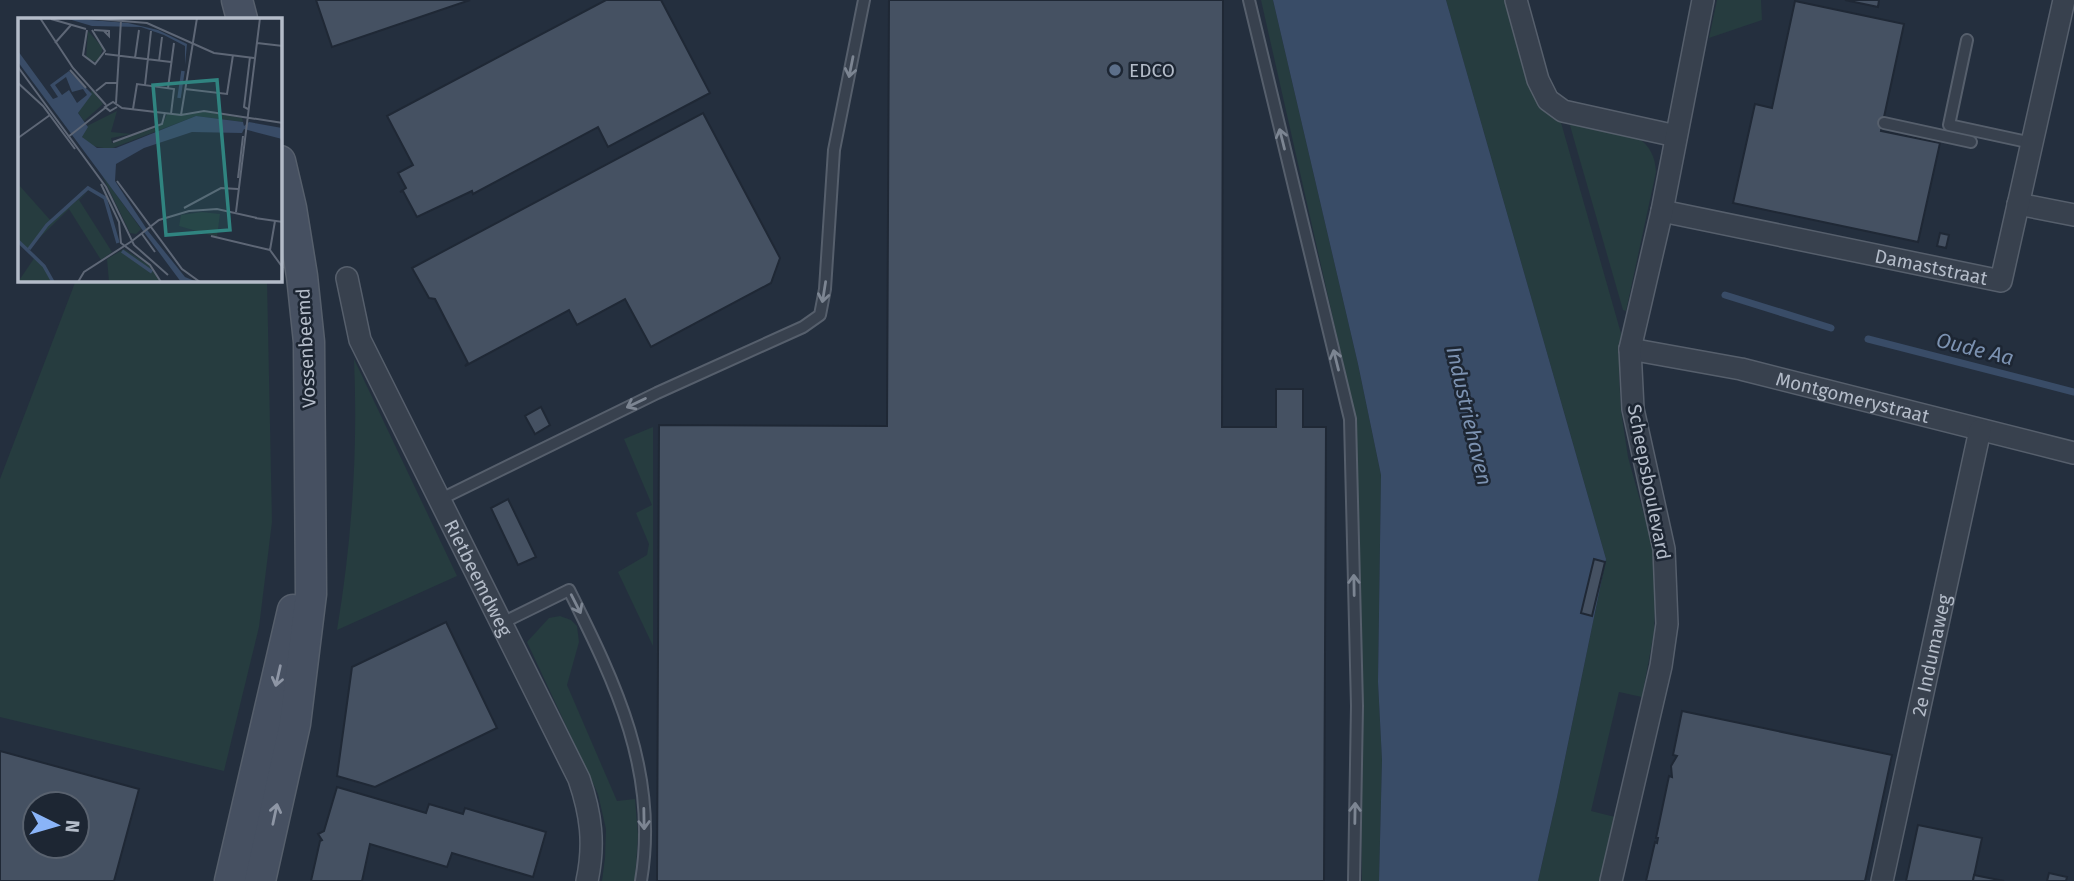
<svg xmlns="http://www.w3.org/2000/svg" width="2074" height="881" viewBox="0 0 2074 881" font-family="'Fira Sans',sans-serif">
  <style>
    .green { fill: #263c3f }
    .water { fill: #394c67 }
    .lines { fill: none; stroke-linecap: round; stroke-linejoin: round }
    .stream { stroke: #394c67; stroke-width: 7 }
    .building { fill: #455162; stroke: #1f2835; stroke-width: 2; fill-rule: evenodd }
    .service-casing { stroke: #565f6c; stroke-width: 14 }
    .minor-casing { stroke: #565f6c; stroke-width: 24 }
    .secondary-casing { stroke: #565f6c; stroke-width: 33 }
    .service { stroke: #38414e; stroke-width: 10 }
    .minor { stroke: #38414e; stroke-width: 21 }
    .secondary { stroke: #465061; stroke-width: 30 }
    .oneway { stroke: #7c8592 }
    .oneway2 { stroke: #8e96a5 }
    .service-dot { fill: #5c6f8a; stroke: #1d2633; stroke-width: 2.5 }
    .labels { text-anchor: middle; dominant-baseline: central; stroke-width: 5; stroke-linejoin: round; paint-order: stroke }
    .poi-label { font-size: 19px; fill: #b4bcc9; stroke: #1d2633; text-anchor: start }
    .street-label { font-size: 19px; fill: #b4bcc9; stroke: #1d2633 }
    .water-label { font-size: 21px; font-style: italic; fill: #7c92b1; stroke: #1d2633 }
    .inset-river { fill: none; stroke: #394c67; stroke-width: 3.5 }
    .inset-road { fill: none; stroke: #5e6776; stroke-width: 2 }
    .view { fill: #308480; fill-opacity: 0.15; stroke: #308480; stroke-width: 3.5 }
    .inset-edge { fill: none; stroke: #b4bcc9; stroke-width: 3.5 }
  </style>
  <rect width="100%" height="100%" fill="#242f3e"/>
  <g class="green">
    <path d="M1261 0H1273L1358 364 1381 475 1378 682 1382 760 1379 881H1362L1356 420Z"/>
    <path d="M1446 0H1506L1529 82 1560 119 1622 337 1619 376 1621 411 1628 457 1652 544 1656 584 1654 632 1642 697 1619 692 1591 811 1615 817 1600 881H1538L1557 797 1606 559Z"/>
    <path d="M1717 0H1761L1762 20 1709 38Z"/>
    <path d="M1569 122 1637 137C1650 146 1655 156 1656 172L1626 311 1623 310Z"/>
    <path d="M76 280H267L272 522 259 627 224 771 0 717V479Z"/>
    <path d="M354 359 457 576 337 630C352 540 358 451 354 359Z"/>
    <path d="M653 427V646L618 572 647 555 649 544 636 513 652 505 624 439Z"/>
    <path d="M560 616 571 620 577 626 579 642 567 685 617 801 635 799 638 835 635 881H602L605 858 606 829 598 794 527 642 549 618Z"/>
  </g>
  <path class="water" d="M1273 0H1446L1606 559 1557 797 1538 881H1379L1382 760 1378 682 1381 475 1358 364Z"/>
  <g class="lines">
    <g class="stream">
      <path d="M1725 295 1831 328"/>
      <path d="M1868 339 2074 392"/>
    </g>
  </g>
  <g class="building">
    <path d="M316 0H470L332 47Z"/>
    <path d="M606 0H661L710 93 608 147 598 127 473 194 472 191 417 217 403 191 400 192 406 188 398 173 413 165 387 116Z"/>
    <path d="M889 0H1223L1222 427H1276V389H1303V427H1326L1324 881H657L659 425 887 426Z"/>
    <path d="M1845 0H1879L1878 7Z"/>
    <path d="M1795 1 1904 24 1881 131 1940 143 1918 242 1733 203 1755 104 1772 108Z"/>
    <path d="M703 113 780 258 771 283 651 347 625 299 577 325 569 310 465 366 468 363 435 299 429 298 412 268Z"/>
    <path d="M1940 233 1949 235 1946 248 1937 246Z"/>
    <path d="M541 407 550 425 535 434 525 416Z"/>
    <path d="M508 499 536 557 518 565 491 508Z"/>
    <path d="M1594 559 1605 562 1592 616 1581 613Z"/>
    <path d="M446 622 497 728 375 787 337 776 352 667Z"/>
    <path d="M1682 711 1892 755 1865 881H1646L1655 842 1657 843 1658 838H1656L1669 776 1672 777 1671 766 1677 756 1673 755Z"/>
    <path d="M0 751 139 789 114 881H0ZM35 804H77V846H35Z"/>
    <path d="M337 787 426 813 429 804 463 814 465 808 546 832 533 877 452 853 447 867 370 844 362 881H311L320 841 322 840 318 834 324 831Z"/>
    <path d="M1918 825 1982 838 1973 881H1906Z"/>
    <path d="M2049 873 2067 877 2066 881H2047Z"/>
    <path d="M1974 875 2004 881H1973Z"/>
  </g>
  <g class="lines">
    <defs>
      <g id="service">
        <path d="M1249 0 1350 419 1357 706 1354 881"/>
        <path d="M1967 40 1949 125 2032 143"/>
        <path d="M1884 123 1971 142"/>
        <path d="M439 500 657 393 803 327 820 315 825 289 834 150 864 0"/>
        <path d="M500 624 569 590C616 684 659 773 641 881"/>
      </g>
      <g id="minor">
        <path d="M1516 0 1538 80 1548 100 1563 111 1676 136"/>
        <path d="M2018 204 2074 215"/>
        <path id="s1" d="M1662 211 2001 281 2064 0"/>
        <path id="s2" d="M347 278 360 340 579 779C591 814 595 844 587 881"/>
        <path id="s3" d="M1630 349 1741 369 2074 453"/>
        <path d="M1611 881 1661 666 1667 624 1664 549 1633 409 1630 349 1662 211 1703 0"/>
        <path id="s4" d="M1882 881 1980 430"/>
      </g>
      <g id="secondary">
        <path d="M237 0 242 19"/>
        <path d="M230 881 293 610"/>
        <path d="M260 881 295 724 311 594 309 342 302 276 291 208 280 161"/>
      </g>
    </defs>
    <use href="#service" class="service-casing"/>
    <use href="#minor" class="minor-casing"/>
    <use href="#secondary" class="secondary-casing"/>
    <use href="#service" class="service"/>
    <use href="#minor" class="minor"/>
    <use href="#secondary" class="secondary"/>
  </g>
  <defs><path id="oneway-shaft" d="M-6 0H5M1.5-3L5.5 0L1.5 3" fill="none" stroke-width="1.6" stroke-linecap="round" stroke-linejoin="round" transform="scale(1.75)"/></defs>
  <g class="oneway">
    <use href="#oneway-shaft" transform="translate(851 67) rotate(101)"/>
    <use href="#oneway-shaft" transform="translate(1282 139) rotate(-104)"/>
    <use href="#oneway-shaft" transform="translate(824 292) rotate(99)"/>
    <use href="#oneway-shaft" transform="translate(1336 360) rotate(-104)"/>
    <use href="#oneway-shaft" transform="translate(636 403) rotate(154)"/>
    <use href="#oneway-shaft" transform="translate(1354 585) rotate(-91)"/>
    <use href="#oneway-shaft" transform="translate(576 604) rotate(63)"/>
    <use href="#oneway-shaft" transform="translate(1355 813) rotate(-89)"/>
    <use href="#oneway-shaft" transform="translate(644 819) rotate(89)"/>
  </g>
  <g class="oneway2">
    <use href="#oneway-shaft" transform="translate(278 676) rotate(103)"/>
    <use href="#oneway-shaft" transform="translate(275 814) rotate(-78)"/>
  </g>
  <circle class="service-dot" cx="1115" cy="70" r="7"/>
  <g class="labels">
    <g class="poi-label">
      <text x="1129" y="70">EDCO</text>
    </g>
    <g class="street-label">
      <text stroke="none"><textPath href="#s1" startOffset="275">Damaststraat</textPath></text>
      <text transform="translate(306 348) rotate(-93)">Vossenbeemd</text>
      <text stroke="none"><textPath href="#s3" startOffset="228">Montgomerystraat</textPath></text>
      <text transform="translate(1649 482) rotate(79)">Scheepsboulevard</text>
      <text stroke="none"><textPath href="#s2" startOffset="329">Rietbeemdweg</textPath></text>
      <text stroke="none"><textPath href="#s4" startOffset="231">2e Indumaweg</textPath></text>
    </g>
    <g class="water-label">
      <text transform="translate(1975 349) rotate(14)">Oude Aa</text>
      <text transform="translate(1469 416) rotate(77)">Industriehaven</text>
    </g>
  </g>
  <g transform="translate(18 18)">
    <rect width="264" height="264" fill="#242f3e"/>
    <path d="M70 13 85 30 80 44 68 41ZM74 72 85 86 66 103 60 95ZM99 93 93 114 114 116 93 120 94 125 145 106 149 96 188 94 224 100 225 104 178 98 92 131 74 128 64 119 69 108ZM84 157 123 211 118 216 112 215ZM0 166 33 203 72 172 61 182 94 234 83 242 51 191 9 232 0 223ZM184 194 202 196 199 219 161 208 163 197ZM106 231 131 247 142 264H91L89 241ZM17 239 25 246 35 264H0Z" fill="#263c3f"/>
    <path d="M47 0 110 5 140 12 169 26 167 47V28L146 17 123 9 74 8ZM0 33 35 81 40 79 32 67 51 53 74 76 60 95 70 109 64 119 79 130H98L178 98 225 104 226 108 231 104 264 110V121L226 111 224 115 174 114 126 130 98 146 97 163 130 213 167 259 179 264H163L0 44ZM48 59 54 74 65 71 69 77 59 85 51 72 44 77 37 67Z" fill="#394c67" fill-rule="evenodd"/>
    <path class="inset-river" d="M161 80 165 53M0 223 26 248 35 264M11 231 29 207 70 170 87 180 100 225M104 233 134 254"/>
    <path class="inset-road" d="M22 0 55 50 88 87M68 0 129 5 196 35 236 40M33 1 68 11M69 12 65 37 77 46 87 33 74 12M76 12 91 13V18L86 13M37 25 53 7M239 25 265 28M87 36 153 44M117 40 121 12M141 43 144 19M0 49 88 169 116 227 150 257M52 52 68 70M0 65 25 88 57 131M127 67 133 13M150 70 156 25M167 71 209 76 215 37M78 73 88 65H100M98 85 103 2M99 89 92 93 87 89 95 84 104 90 163 97 186 93 265 105M115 91 119 66 156 71 153 96M230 91 226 89 232 39M163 97 179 0M50 119 87 90M0 120 32 97M95 124 144 106 147 95M220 160 225 118M99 163 164 251 182 264M83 166 101 204 103 225 132 247 143 264M166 190 203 170 220 171M218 194 242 0M237 200 265 204M257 203 252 232 265 250M124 216 137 234M193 218 252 232M114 223 141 202 171 193 199 191 239 200M60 264 66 254 114 223"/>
    <path class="view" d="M199 62 212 212 148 217 135 67Z"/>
    <rect width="264" height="264" class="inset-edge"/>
  </g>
  <g transform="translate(56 825) rotate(95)"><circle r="33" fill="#1d2633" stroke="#59626f" stroke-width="2"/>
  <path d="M0-5L12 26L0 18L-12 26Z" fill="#8ab4f8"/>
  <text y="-10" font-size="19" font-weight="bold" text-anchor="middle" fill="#b4bcc9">N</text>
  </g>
</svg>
